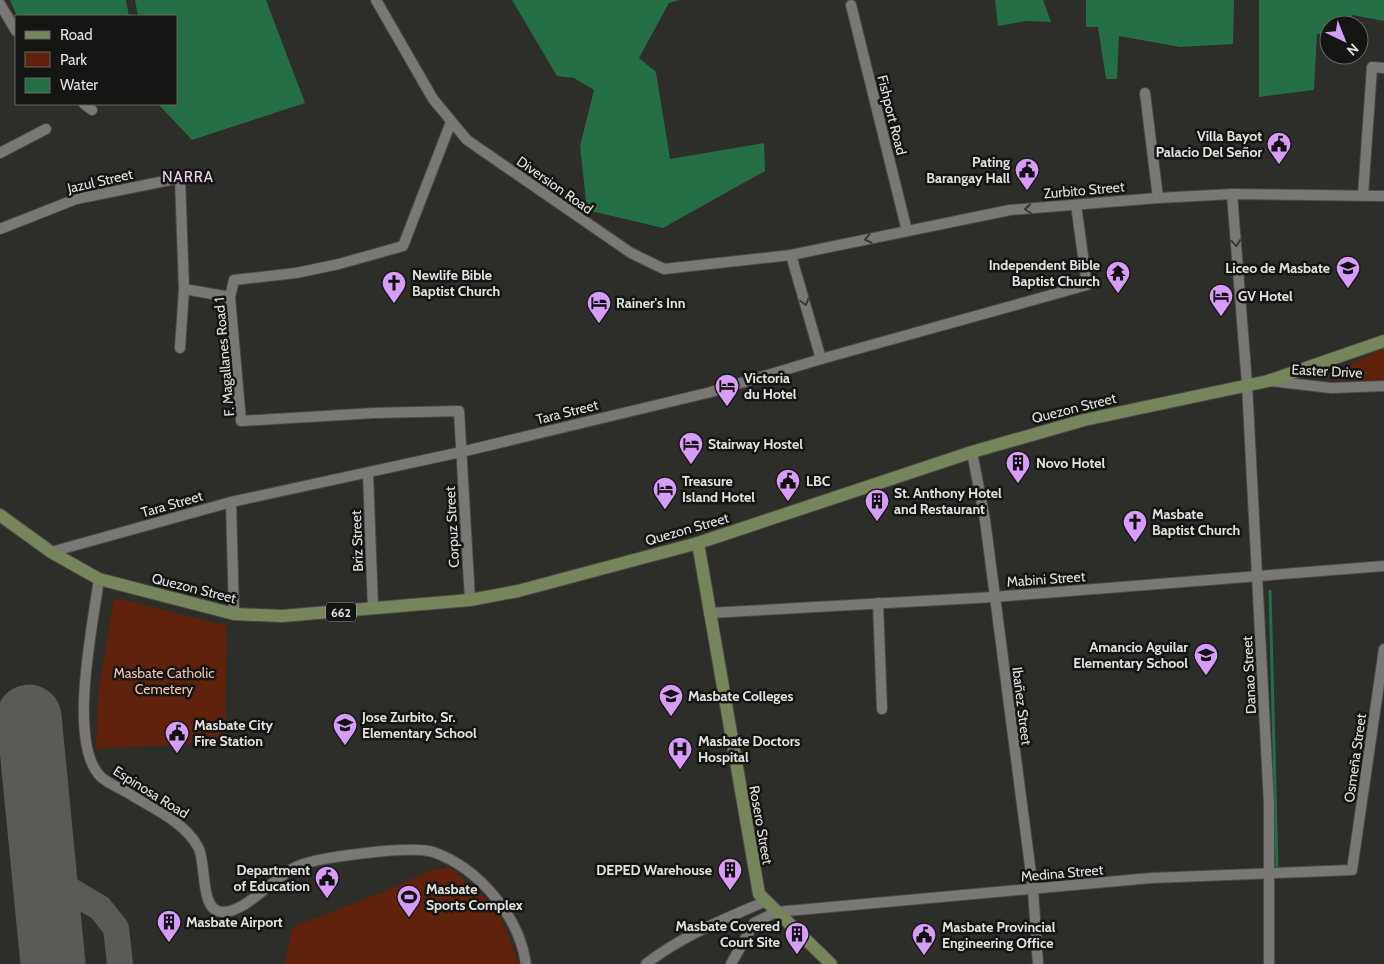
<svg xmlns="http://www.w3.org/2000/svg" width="1384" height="964" viewBox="0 0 1384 964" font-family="Cabin,sans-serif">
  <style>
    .green { fill: #60220b }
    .water { fill: #256f46 }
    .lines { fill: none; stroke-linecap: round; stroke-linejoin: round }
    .stream { stroke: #256f46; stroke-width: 3 }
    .taxiway { stroke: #5a5a56; stroke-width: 26 }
    .runway { stroke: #5a5a56; stroke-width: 65 }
    .minor-casing { stroke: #4b4a47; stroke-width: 12 }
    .major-casing { stroke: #4b4a47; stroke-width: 14 }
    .minor { stroke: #797874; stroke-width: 10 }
    .major { stroke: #77865a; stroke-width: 12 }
    .oneway { stroke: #383835 }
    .labels { text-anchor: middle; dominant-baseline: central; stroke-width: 5; stroke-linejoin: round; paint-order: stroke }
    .shield { fill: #151513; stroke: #a4a4a1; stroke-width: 1 }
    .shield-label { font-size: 12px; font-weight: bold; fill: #e1e1de }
    .street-label { font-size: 14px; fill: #e1e1de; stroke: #151513 }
    .poi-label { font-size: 14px; font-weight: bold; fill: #e1e1de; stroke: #151513; text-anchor: start }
    .park-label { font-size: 14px; fill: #f2c1b0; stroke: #151513 }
    .neighbourhood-label { font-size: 15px; letter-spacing: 1px; fill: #ead1f9; stroke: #151513 }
  </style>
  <rect width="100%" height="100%" fill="#2d2d29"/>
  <g class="green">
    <path d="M1384 348V381L1322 379Z"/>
    <path d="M114 598 227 626 225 742 96 749 99 688Z"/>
    <path d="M449 867 497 908 519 964H285L292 927 386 891 431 870Z"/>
  </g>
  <g class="water">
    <path d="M10 0H126L129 16H17Z"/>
    <path d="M135 0H266L305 103 192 140 158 104H176V16H138Z"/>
    <path d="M512 0H679L669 3 639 58 656 72 670 159 764 143 765 171 663 228 587 210 580 146 594 90 574 78 557 76Z"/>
    <path d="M995 0H1043L1051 22 1026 21 998 26Z"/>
    <path d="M1086 0H1234L1233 44 1180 47 1119 36 1117 79H1106L1098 27H1086Z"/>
    <path d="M1259 0H1384V21L1352 15 1351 25H1329V36L1317 34 1314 90 1259 97Z"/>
  </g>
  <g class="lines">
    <path class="stream" d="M1270 591 1277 869"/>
    <g class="taxiway">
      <path d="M44 867 68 889"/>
      <path d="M47 902C53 896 58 889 68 889L100 908 116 928 120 964"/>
    </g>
    <path class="runway" d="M29 717 53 964"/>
    <defs>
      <g id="minor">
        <path d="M376 0 433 99 467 140 631 253 664 269 791 255 1010 210 1158 198 1232 194 1384 196"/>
        <path d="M0 4 16 31"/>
        <path d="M851 5 907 231"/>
        <path d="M1145 93 1158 198"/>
        <path d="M84 104 92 110"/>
        <path d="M451 122 403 246 339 264 296 273 234 280 230 297 241 421 374 413 459 411 470 600"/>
        <path d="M0 153 46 129"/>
        <path d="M1232 194 1247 384 1269 804V964"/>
        <path d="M1363 195 1372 67 1384 68"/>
        <path d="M0 229 76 199 180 178 184 289 180 348"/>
        <path d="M791 255 821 359"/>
        <path d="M184 289 230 297"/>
        <path d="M1270 381 1331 388 1384 386"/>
        <path d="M972 452 985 520 1033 889 1038 964"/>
        <path d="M368 473 373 608"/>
        <path d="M231 502 234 614"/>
        <path d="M51 552 231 502 461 452 711 392 821 359 1087 285 1076 205"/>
        <path d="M99 579C93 624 67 744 101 777 109 784 120 788 128 793 152 808 185 822 198 847 207 862 199 911 222 912 246 913 276 875 298 866 319 857 412 845 433 852 479 868 519 916 526 964"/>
        <path d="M878 603 882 709"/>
        <path d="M709 613 994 597 1384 566"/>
        <path d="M646 964C681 936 725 919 766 901"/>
        <path d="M731 964 754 923 776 912 1151 878 1352 870 1384 649"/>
      </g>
      <g id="major">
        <path d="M0 515 51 552 99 579 234 614 282 616 470 600 518 591 698 543 972 452 1084 420 1268 381 1384 341"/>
        <path d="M698 543 759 894 831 964"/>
      </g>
    </defs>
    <use href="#minor" class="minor-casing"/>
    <use href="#major" class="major-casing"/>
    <use href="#minor" class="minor"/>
    <use href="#major" class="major"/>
  </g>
  <defs><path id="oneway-chevron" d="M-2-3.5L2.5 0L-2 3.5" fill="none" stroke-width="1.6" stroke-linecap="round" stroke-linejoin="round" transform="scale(1.25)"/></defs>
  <g class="oneway">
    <use href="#oneway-chevron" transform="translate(1028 209) rotate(175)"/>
    <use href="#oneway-chevron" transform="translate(868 239) rotate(168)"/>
    <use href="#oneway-chevron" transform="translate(1236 243) rotate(85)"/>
    <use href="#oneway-chevron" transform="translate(805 302) rotate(74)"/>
  </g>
  <defs>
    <symbol id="civic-pin" viewBox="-11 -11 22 30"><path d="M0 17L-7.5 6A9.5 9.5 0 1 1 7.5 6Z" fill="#d79bf9" stroke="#151513"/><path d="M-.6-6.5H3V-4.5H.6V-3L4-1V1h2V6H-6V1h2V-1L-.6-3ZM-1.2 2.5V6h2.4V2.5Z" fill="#111"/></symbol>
    <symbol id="university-pin" viewBox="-11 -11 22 30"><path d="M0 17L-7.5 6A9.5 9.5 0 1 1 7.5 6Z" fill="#d79bf9" stroke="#151513"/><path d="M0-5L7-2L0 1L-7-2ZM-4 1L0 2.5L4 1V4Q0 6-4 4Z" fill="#111"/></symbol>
    <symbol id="temple-pin" viewBox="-11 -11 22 30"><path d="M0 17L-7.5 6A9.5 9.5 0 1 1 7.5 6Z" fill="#d79bf9" stroke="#151513"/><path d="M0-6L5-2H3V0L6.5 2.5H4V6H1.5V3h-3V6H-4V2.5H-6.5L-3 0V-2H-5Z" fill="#111"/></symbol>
    <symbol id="church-pin" viewBox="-11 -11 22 30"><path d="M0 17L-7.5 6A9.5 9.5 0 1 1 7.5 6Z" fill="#d79bf9" stroke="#151513"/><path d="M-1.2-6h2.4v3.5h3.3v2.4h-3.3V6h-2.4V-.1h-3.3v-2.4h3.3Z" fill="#111"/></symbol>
    <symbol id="hotel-pin" viewBox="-11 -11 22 30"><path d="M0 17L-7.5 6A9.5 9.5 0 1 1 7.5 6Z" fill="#d79bf9" stroke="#151513"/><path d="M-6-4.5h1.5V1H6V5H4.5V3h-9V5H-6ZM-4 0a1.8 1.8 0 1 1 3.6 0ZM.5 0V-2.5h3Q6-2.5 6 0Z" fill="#111"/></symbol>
    <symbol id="building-pin" viewBox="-11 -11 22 30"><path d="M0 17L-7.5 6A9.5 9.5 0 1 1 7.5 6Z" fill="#d79bf9" stroke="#151513"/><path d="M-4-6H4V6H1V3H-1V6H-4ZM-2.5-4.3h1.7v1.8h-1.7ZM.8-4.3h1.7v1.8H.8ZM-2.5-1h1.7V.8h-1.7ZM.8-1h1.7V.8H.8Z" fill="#111"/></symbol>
    <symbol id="school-pin" viewBox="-11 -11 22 30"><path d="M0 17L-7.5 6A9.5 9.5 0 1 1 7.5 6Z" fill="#d79bf9" stroke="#151513"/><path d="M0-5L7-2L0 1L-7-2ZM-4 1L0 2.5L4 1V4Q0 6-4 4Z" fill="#111"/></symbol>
    <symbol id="hospital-pin" viewBox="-11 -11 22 30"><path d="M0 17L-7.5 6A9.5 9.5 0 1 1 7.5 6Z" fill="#d79bf9" stroke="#151513"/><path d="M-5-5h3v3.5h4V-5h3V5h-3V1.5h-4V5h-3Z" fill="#111"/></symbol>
    <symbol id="stadium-pin" viewBox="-11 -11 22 30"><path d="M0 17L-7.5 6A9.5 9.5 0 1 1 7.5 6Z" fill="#d79bf9" stroke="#151513"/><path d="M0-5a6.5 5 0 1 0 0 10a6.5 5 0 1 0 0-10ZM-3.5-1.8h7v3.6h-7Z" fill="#111"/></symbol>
  </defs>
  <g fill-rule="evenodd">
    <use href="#civic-pin" x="1265" y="130" width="28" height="38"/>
    <use href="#civic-pin" x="1013" y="156" width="28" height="38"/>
    <use href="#university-pin" x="1334" y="254" width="28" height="38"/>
    <use href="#temple-pin" x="1104" y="259" width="28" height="38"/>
    <use href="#church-pin" x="380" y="269" width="28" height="38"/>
    <use href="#hotel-pin" x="1207" y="282" width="28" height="38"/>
    <use href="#hotel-pin" x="585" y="289" width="28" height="38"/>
    <use href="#hotel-pin" x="713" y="372" width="28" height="38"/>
    <use href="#hotel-pin" x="677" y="430" width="28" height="38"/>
    <use href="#building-pin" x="1004" y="449" width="28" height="38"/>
    <use href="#civic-pin" x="774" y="467" width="28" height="38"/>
    <use href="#hotel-pin" x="651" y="475" width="28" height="38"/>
    <use href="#building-pin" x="863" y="487" width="28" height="38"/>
    <use href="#church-pin" x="1121" y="508" width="28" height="38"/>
    <use href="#school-pin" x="1192" y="641" width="28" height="38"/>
    <use href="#university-pin" x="657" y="682" width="28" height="38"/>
    <use href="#school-pin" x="331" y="711" width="28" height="38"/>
    <use href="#civic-pin" x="163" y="719" width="28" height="38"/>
    <use href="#hospital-pin" x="666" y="735" width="28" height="38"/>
    <use href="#building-pin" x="716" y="856" width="28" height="38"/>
    <use href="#civic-pin" x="313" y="864" width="28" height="38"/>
    <use href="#stadium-pin" x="395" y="883" width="28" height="38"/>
    <use href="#building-pin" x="155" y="908" width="28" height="38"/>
    <use href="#building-pin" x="783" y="920" width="28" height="38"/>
    <use href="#civic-pin" x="910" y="921" width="28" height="38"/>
  </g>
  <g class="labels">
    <rect class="shield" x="326" y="602.5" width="30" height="19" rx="4"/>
    <g class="shield-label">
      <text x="341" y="612">662</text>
    </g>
    <g class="street-label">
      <text transform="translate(892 115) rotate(76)">Fishport Road</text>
      <text transform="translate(100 181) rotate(-13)">Jazul Street</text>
      <text transform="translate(555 185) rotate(35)">Diversion Road</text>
      <text transform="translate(1084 190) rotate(-5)">Zurbito Street</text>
      <text transform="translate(224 357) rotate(-95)">F. Magallanes Road 1</text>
      <text transform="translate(1327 371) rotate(3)">Easter Drive</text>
      <text transform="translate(1074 408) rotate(-14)">Quezon Street</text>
      <text transform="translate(567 412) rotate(-14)">Tara Street</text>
      <text transform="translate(172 504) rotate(-16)">Tara Street</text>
      <text transform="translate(452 527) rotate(-93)">Corpuz Street</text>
      <text transform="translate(687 529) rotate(-16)">Quezon Street</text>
      <text transform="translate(357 541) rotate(-92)">Briz Street</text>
      <text transform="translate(1046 579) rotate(-4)">Mabini Street</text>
      <text transform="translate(194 588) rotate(14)">Quezon Street</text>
      <text transform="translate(1249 675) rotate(-93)">Danao Street</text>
      <text transform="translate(1022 706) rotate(83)">Ibañez Street</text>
      <text transform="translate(1355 758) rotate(-82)">Osmeña Street</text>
      <text transform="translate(151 792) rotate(32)">Espinosa Road</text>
      <text transform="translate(761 825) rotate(80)">Rosero Street</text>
      <text transform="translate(1062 873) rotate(-5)">Medina Street</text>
    </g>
    <g class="poi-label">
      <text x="1262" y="136" text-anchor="end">Villa Bayot<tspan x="1262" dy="16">Palacio Del Señor</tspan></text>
      <text x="1010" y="162" text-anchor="end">Pating<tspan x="1010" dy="16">Barangay Hall</tspan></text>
      <text x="1100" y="265" text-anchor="end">Independent Bible<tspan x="1100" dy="16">Baptist Church</tspan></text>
      <text x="1330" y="268" text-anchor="end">Liceo de Masbate</text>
      <text x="412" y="275">Newlife Bible<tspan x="412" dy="16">Baptist Church</tspan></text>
      <text x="1238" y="296">GV Hotel</text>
      <text x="616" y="303">Rainer's Inn</text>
      <text x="744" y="378">Victoria<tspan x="744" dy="16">du Hotel</tspan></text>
      <text x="708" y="444">Stairway Hostel</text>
      <text x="1036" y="463">Novo Hotel</text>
      <text x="682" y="481">Treasure<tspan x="682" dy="16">Island Hotel</tspan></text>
      <text x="806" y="481">LBC</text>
      <text x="894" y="493">St. Anthony Hotel<tspan x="894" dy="16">and Restaurant</tspan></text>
      <text x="1152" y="514">Masbate<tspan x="1152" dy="16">Baptist Church</tspan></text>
      <text x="1188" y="647" text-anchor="end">Amancio Aguilar<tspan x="1188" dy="16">Elementary School</tspan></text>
      <text x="688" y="696">Masbate Colleges</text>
      <text x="362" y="717">Jose Zurbito, Sr.<tspan x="362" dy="16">Elementary School</tspan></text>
      <text x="194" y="725">Masbate City<tspan x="194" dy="16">Fire Station</tspan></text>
      <text x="698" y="741">Masbate Doctors<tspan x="698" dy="16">Hospital</tspan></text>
      <text x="310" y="870" text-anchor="end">Department<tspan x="310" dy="16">of Education</tspan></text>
      <text x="712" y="870" text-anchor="end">DEPED Warehouse</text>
      <text x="426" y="889">Masbate<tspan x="426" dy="16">Sports Complex</tspan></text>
      <text x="186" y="922">Masbate Airport</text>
      <text x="780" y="926" text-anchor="end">Masbate Covered<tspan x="780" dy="16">Court Site</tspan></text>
      <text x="942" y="927">Masbate Provincial<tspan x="942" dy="16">Engineering Office</tspan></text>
    </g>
    <g class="park-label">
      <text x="164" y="673">Masbate Catholic<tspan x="164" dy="16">Cemetery</tspan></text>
    </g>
    <g class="neighbourhood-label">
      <text x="188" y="177">NARRA</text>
    </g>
  </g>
  <rect x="15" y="15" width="162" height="90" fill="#151513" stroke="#676764"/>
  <rect x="25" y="31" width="25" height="8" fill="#77865a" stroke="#676764"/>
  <text x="60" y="40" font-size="15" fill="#e1e1de">Road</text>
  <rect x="25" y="52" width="25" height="15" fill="#60220b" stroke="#676764"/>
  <text x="60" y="65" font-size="15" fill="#e1e1de">Park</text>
  <rect x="25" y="78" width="25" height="15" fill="#256f46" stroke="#676764"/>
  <text x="60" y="90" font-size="15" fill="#e1e1de">Water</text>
  <g transform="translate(1344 40) rotate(137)"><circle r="24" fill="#151513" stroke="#676764"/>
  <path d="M0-4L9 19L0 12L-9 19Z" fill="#d79bf9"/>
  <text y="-8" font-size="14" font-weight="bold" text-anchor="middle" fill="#e1e1de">N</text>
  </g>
</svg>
